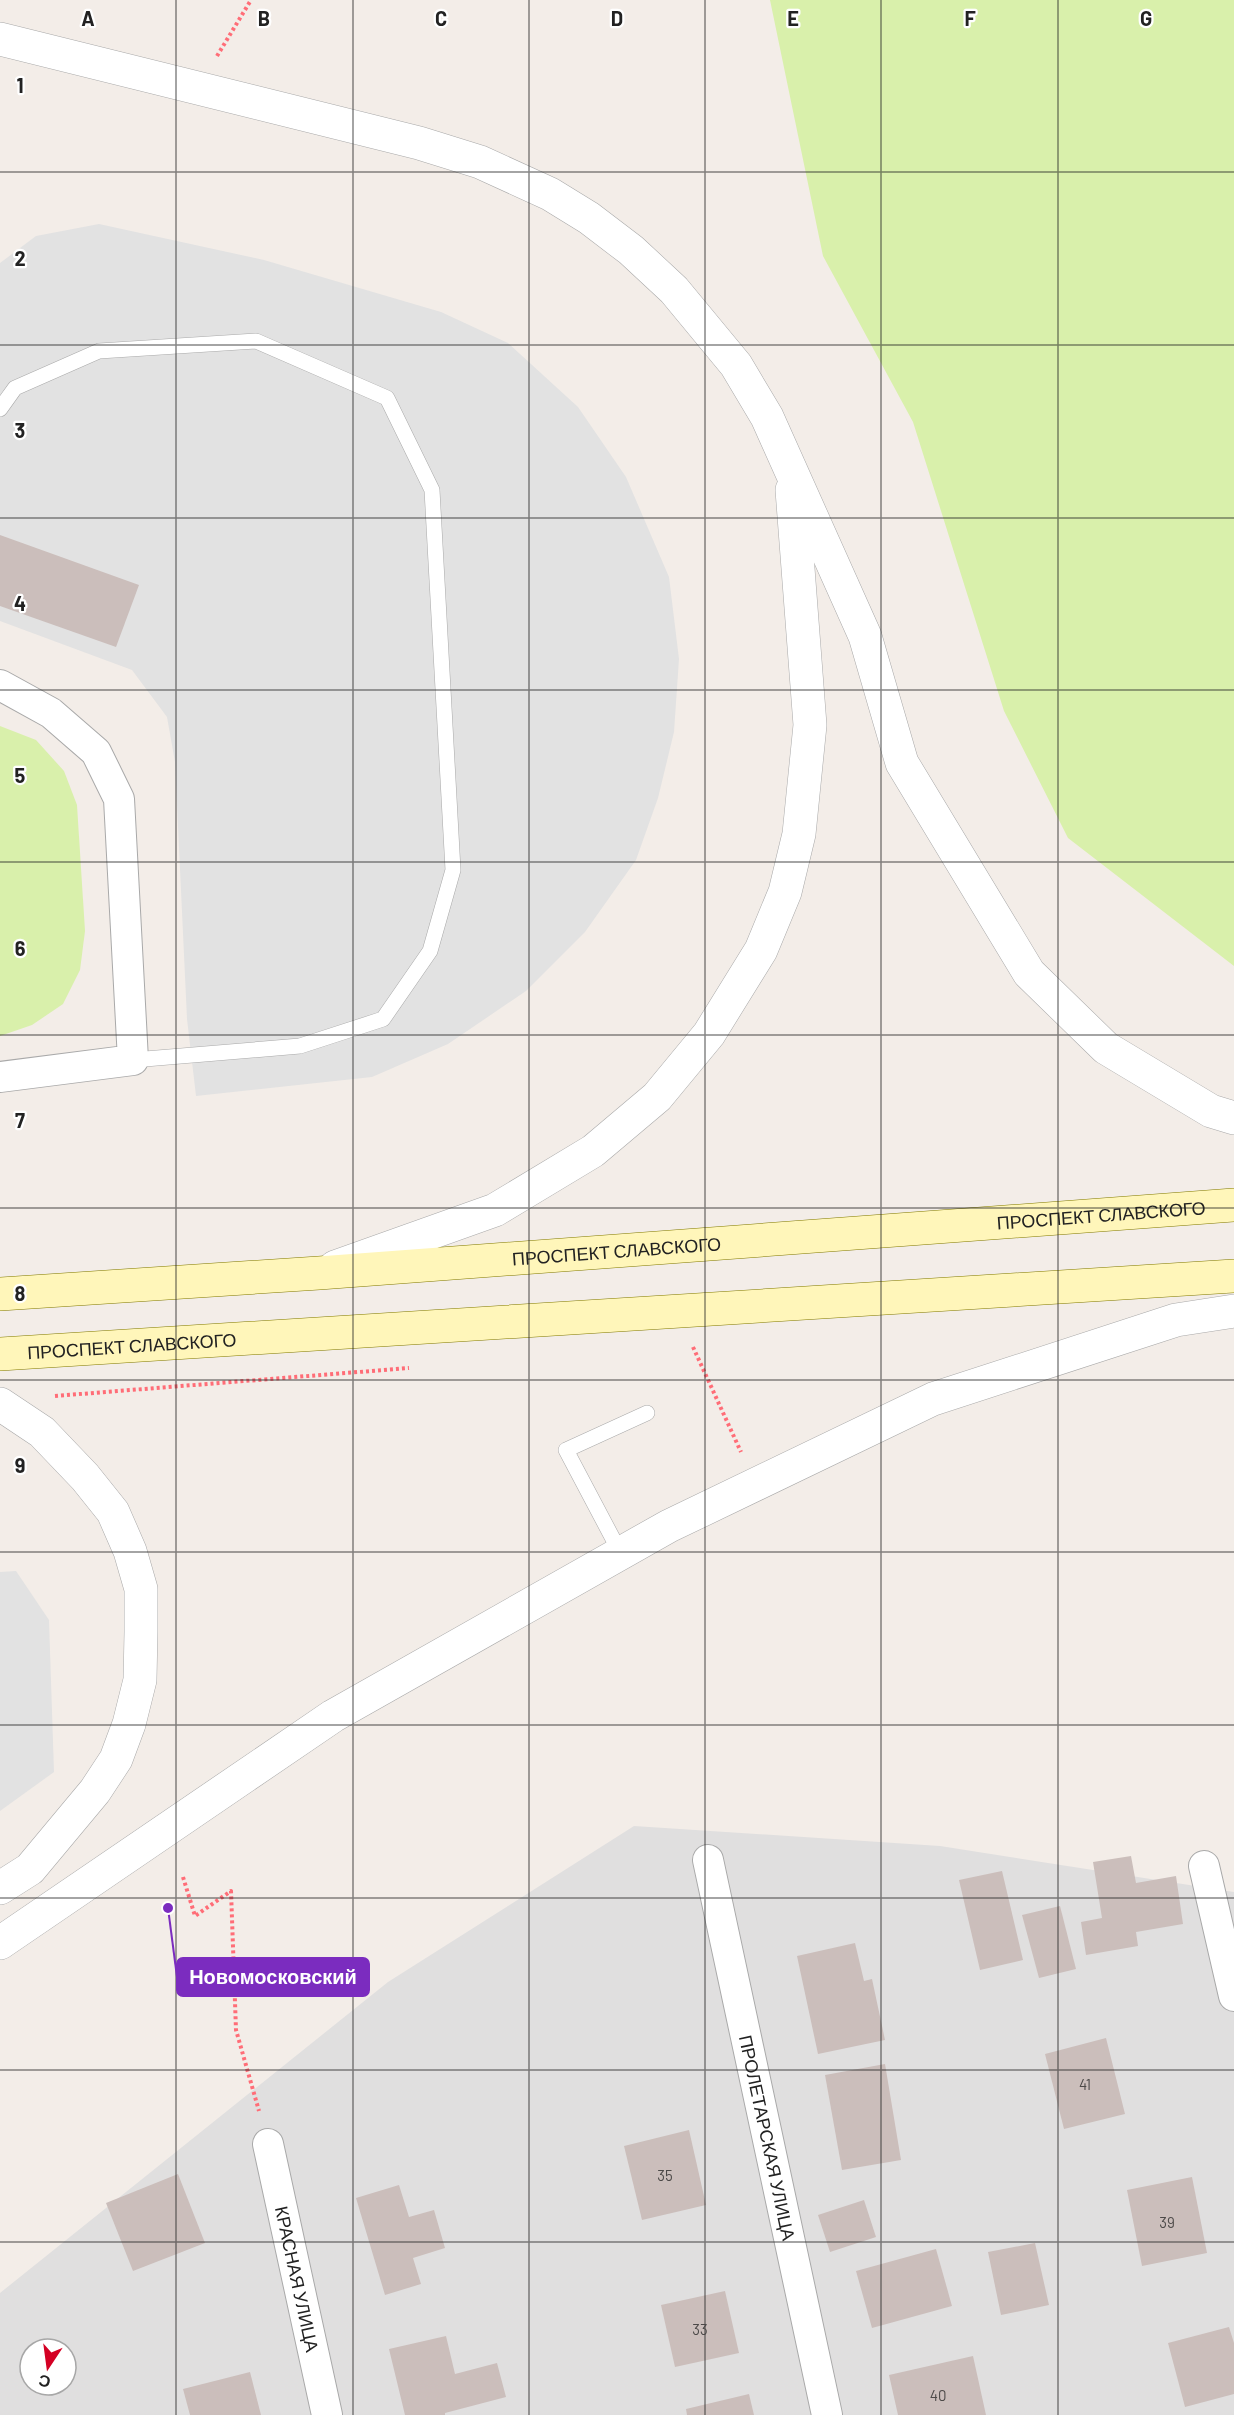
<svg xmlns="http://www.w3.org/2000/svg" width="1234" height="2415" viewBox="0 0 1234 2415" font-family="Barlow,sans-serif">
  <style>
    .residential { fill: #e0dfdf; fill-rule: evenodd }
    .grass { fill: #d9f0ab }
    .parking { fill: #e2e2e2 }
    .building { fill: #cbbebb }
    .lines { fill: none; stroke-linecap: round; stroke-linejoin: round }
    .service-casing { stroke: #a9a9a9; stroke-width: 16 }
    .minor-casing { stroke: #a9a9a9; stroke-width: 32 }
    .tertiary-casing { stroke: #a9a9a9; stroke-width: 34 }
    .secondary-casing { stroke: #827a00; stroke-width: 34 }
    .path { stroke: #ff6d77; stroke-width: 4; stroke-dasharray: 3 3; stroke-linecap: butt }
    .service { stroke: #fff; stroke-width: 15 }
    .minor { stroke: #fff; stroke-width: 30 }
    .tertiary { stroke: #fff; stroke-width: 33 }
    .secondary { stroke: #fff6ba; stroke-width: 33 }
    .grid { fill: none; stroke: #222; stroke-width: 1.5; stroke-opacity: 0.55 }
    .labels { text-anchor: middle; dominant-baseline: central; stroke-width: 4.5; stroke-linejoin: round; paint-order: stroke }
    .number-label { font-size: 15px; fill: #4c4948 }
    .street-label { font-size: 18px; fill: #222; stroke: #fff }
    .grid-label { font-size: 20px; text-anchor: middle; font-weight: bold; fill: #222; stroke: #fff; stroke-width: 4.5; stroke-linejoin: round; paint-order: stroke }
    .leader { fill: none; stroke: #7b2cbf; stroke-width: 2 }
    .callout-dot { fill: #7b2cbf; stroke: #fff; stroke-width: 2 }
    .callout { fill: #7b2cbf; stroke: #7b2cbf; stroke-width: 2 }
    .callout-label { font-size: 20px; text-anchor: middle; font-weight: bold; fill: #fff }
  </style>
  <rect width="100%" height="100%" fill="#f3ede8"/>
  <path class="residential" d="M634 1826 940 1846 1234 1892V2415H0V2293L388 1982ZM30 2349H66V2385H30Z"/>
  <g class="grass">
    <path d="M770 0H1234V966L1068 838 1004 711 913 422 823 256Z"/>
    <path d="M0 726 36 740 64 771 77 805 85 931 80 970 63 1004 32 1025 0 1036Z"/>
  </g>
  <g class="parking">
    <path d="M99 224 264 260 441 312 508 343 578 407 626 477 669 577 679 659 674 732 658 798 636 860 585 932 526 991 448 1044 372 1077 196 1096 187 1019 175 762 167 717 132 670 0 621V263L36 236Z"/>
    <path d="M16 1571 49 1620 54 1772 0 1811V1572Z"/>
  </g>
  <g class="building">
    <path d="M0 535 139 585 116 647 0 606Z"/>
    <path d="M1131 1856 1136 1883 1176 1876 1183 1924 1136 1932 1138 1946 1086 1955 1081 1922 1102 1918 1093 1862Z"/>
    <path d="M1002 1871 1023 1960 980 1970 959 1880Z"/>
    <path d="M1060 1906 1076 1969 1039 1978 1022 1915Z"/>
    <path d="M855 1943 864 1981 872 1979 885 2040 818 2054 797 1956Z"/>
    <path d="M1106 2038 1125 2114 1064 2129 1045 2054Z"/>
    <path d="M885 2064 901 2160 842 2170 825 2075Z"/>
    <path d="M689 2130 706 2205 642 2220 624 2146Z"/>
    <path d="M178 2174 205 2243 133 2271 106 2203Z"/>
    <path d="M1192 2177 1207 2253 1142 2266 1127 2190Z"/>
    <path d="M399 2185 409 2217 434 2210 445 2248 413 2258 421 2284 385 2295 356 2198Z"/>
    <path d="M864 2200 876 2237 830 2252 818 2215Z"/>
    <path d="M1035 2243 1049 2305 1001 2315 988 2252Z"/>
    <path d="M936 2249 952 2306 872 2328 856 2271Z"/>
    <path d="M725 2291 739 2353 675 2367 661 2305Z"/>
    <path d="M1229 2327 1234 2343V2394L1185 2407 1168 2343Z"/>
    <path d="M446 2336 455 2374 497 2363 506 2397 445 2413V2415H405L389 2349Z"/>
    <path d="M973 2356 986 2415H898L889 2375Z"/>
    <path d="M250 2372 261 2415H190L183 2389Z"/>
    <path d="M749 2394 754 2415H687L686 2409Z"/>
  </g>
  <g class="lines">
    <defs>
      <g id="service">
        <path d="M0 409 15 388 99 351 256 341 387 398 432 490 453 870 430 951 383 1019 300 1046 133 1060"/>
        <path d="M621 1554 566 1450 647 1413"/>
      </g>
      <g id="minor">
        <path d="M0 685 51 713 96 752 119 799 133 1060 0 1077"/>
        <path id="s1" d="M708 1860 827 2415"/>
        <path d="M1204 1866 1234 1996"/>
        <path id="s2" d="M268 2144 327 2415"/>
      </g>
      <g id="tertiary">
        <path d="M0 39 419 143 480 162 550 194 589 218 631 250 674 290 736 365 767 417 865 636 902 763 1029 973 1106 1048 1211 1111 1234 1118"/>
        <path d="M335 1267 495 1210 593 1151 657 1097 709 1034 761 950 785 892 799 834 810 725 792 490"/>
        <path d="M0 1404 42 1432 85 1477 113 1512 130 1551 141 1589V1632L140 1680 129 1724 116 1759 95 1791 30 1869 0 1888"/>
        <path d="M0 1943 333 1716 669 1526 933 1399 1176 1320 1234 1311"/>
      </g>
      <g id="secondary">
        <path id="s3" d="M0 1294 319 1273 1234 1205"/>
        <path id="s4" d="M0 1354 1234 1276"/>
      </g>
    </defs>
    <use href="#service" class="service-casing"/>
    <use href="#minor" class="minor-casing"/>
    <use href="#tertiary" class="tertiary-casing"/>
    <use href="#secondary" class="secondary-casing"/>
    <g class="path">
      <path d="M217 56 251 0"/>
      <path d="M693 1347 741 1452"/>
      <path d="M55 1396 409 1368"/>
      <path d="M183 1877 195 1916 231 1891 236 2030 259 2111"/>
    </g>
    <use href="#service" class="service"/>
    <use href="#minor" class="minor"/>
    <use href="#tertiary" class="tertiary"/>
    <use href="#secondary" class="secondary"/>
  </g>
  <path class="grid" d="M176 0V2415M353 0V2415M529 0V2415M705 0V2415M881 0V2415M1058 0V2415M0 172H1234M0 345H1234M0 518H1234M0 690H1234M0 862H1234M0 1035H1234M0 1208H1234M0 1380H1234M0 1552H1234M0 1725H1234M0 1898H1234M0 2070H1234M0 2242H1234"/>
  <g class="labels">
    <g class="number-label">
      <text x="1085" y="2084">41</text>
      <text x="665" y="2175">35</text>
      <text x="1167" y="2222">39</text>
      <text x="700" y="2329">33</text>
      <text x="938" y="2395">40</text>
    </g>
    <g class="street-label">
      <text stroke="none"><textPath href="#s3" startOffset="1104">ПРОСПЕКТ СЛАВСКОГО</textPath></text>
      <text stroke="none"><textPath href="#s3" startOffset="618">ПРОСПЕКТ СЛАВСКОГО</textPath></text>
      <text stroke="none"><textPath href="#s4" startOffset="132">ПРОСПЕКТ СЛАВСКОГО</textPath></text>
      <text stroke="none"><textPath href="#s1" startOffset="284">ПРОЛЕТАРСКАЯ УЛИЦА</textPath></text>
      <text stroke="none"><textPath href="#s2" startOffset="138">КРАСНАЯ УЛИЦА</textPath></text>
    </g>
  </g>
  <g class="grid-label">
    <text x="88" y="26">A</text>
    <text x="264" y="26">B</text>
    <text x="441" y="26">C</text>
    <text x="617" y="26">D</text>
    <text x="793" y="26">E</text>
    <text x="970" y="26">F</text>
    <text x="1146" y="26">G</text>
    <text x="20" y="93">1</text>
    <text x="20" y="266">2</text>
    <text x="20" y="438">3</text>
    <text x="20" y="611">4</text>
    <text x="20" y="783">5</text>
    <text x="20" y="956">6</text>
    <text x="20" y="1128">7</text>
    <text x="20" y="1301">8</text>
    <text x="20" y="1473">9</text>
  </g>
  <path class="leader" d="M168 1908L177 1977"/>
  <circle class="callout-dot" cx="168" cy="1908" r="6"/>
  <rect class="callout" x="177" y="1958" width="192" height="38" rx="6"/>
  <g class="callout-label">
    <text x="273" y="1984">Новомосковский</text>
  </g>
  <g transform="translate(48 2367) rotate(193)"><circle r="28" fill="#ffffff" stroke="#a7a7a7" stroke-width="1.5"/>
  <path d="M0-4.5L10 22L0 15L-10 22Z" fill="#d40024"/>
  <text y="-9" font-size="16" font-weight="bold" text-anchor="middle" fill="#222222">С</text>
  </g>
</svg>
